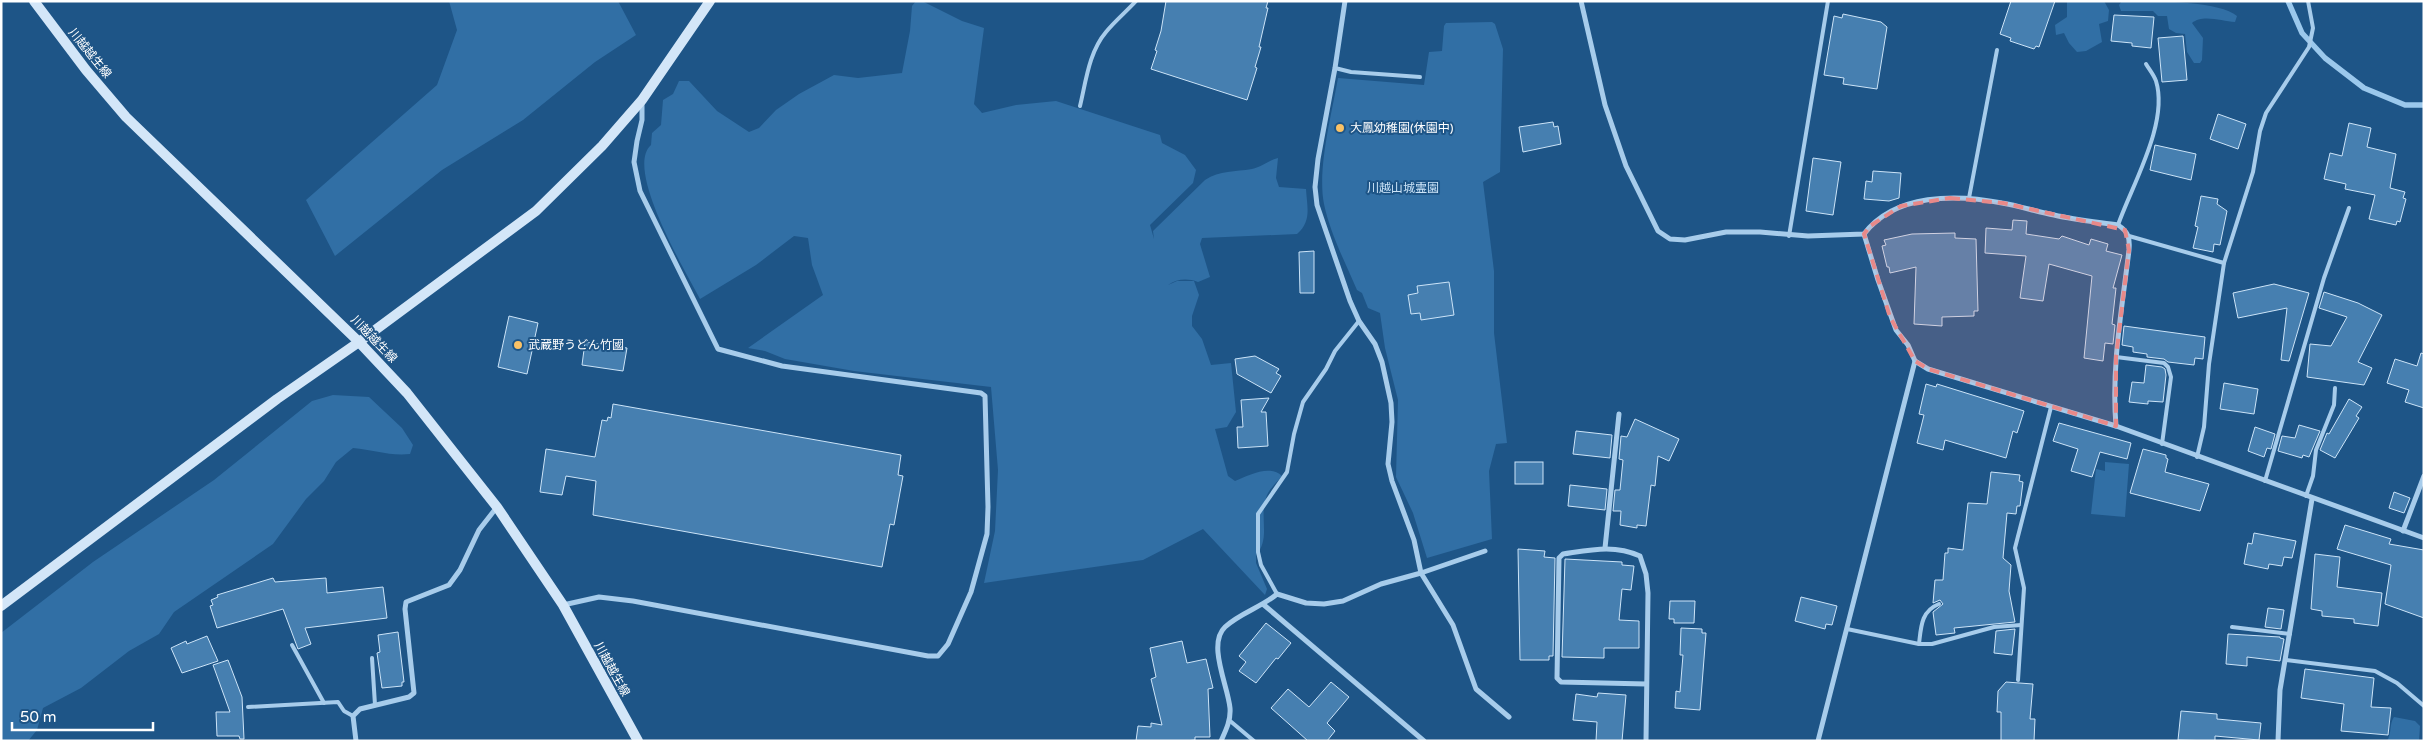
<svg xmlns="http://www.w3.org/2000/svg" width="2425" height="742" viewBox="0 0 2425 742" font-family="'Varela Round','Noto Sans JP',sans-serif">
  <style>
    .green { fill: #316fa5 }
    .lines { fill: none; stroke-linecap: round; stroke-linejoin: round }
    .stream { stroke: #9bc8ec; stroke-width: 5.5 }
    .building { fill: #467fb0; stroke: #cce4f8 }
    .lane { stroke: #a7cceb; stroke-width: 4 }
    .street { stroke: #a7cceb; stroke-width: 5 }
    .secondary { stroke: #d3e6f8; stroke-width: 10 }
    .marked { fill: #e88989; fill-opacity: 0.2; stroke: #e88989; stroke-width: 4; stroke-dasharray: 10 6; stroke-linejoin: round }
    .poi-dot { fill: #fac266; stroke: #1e5587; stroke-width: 2 }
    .labels { text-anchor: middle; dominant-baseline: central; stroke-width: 4; stroke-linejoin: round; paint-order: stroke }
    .street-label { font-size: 12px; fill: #fff; stroke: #1e5587 }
    .poi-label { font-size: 12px; fill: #fff; stroke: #1e5587; text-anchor: start }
    .park-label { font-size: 12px; fill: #cce4f8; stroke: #1e5587 }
  </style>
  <rect width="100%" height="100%" fill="#1e5587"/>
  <g class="green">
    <path d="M449 1H618L636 35 595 62 523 120 442 170 335 256 306 200 437 85 457 30Z"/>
    <path d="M916 1H922L962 21 984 28 974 104 982 113 1016 105 1056 101 1160 135 1162 143 1185 155 1196 170 1193 183 1150 225 1154 239 1153 231 1205 180C1220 170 1235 172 1252 169 1262 167 1269 160 1278 158L1276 178 1279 187 1306 189C1307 207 1312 221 1297 234L1202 238 1200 244 1210 277 1198 282C1187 278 1177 279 1168 285L1177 281H1194L1199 295 1192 316V326L1202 339 1211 365 1231 363 1236 412 1227 427 1215 429 1228 476 1235 481C1249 475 1270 464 1282 476 1277 482 1268 490 1266 498 1259 518 1271 538 1256 555V563L1267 589 1265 595 1203 529 1143 560 984 583 995 531 998 470 991 387 854 371 785 359 765 351 748 348 823 295 812 265 808 238 794 236 756 265 700 299C686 272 624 169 651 145L652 133 661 125 663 100 673 94 679 81H689L717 111 749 132 759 128 776 110 799 94 834 75 858 78 902 73 910 31 912 6Z"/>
    <path d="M2067 1H2104L2109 10 2108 21 2099 24 2102 42 2086 51 2077 52 2069 43 2064 33 2056 35 2055 25 2067 17Z"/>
    <path d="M2122 1C2149 1 2218 0 2237 16L2235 22C2222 21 2202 14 2192 23L2203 38 2202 60 2200 63H2194L2187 52 2185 34 2176 33 2169 29 2167 16H2158L2153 11H2121L2119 5Z"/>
    <path d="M1492 22 1495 24 1503 49 1500 172 1483 182 1494 271V333L1507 443 1496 444 1489 471 1492 539 1427 558 1413 513 1396 477 1398 400 1385 348 1380 313 1368 308 1362 293 1357 290C1345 262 1330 233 1324 204 1317 169 1332 113 1338 78L1424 85 1429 52 1442 51 1444 26 1446 23Z"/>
    <path d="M333 395 369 397 402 428 413 445 410 454C389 456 374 450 353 448L336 462 324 481 306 499 273 544 174 612 159 634 129 651 81 688 43 708 37 730 28 741H1V633L93 562 214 480 312 401Z"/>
    <path d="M2105 462 2129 464 2125 517 2091 514 2096 469 2105 471Z"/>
    <path d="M2394 717 2415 721 2420 726 2419 741H2387C2392 733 2389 724 2394 717Z"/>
  </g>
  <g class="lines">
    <path class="stream" d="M2288 1 2302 33 2325 58 2364 88 2405 105H2424"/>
  </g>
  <g class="building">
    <path d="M1166 1H1268L1266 8H1268L1259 47H1261L1255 67 1257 68 1247 100 1151 69 1157 51 1155 50 1161 31Z"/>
    <path d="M2011 1H2055L2039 47 2036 46 2034 49 2010 41 2011 38 2000 34Z"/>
    <path d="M1843 14 1881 22 1887 27 1877 89 1843 84 1844 78 1824 75 1834 16 1842 18Z"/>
    <path d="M2114 15 2154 17 2151 48 2132 46V43L2111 41Z"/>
    <path d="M2183 36 2187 80 2162 82 2158 38Z"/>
    <path d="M2218 114 2246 124 2238 149 2210 139Z"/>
    <path d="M1553 122 1554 127 1558 126 1561 144 1523 152 1519 127Z"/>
    <path d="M2349 123 2371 128 2367 147 2396 154 2390 188 2405 192 2403 198 2406 199 2400 222 2397 221 2396 225 2369 219 2375 195 2345 189 2346 184 2324 179 2330 153 2342 156Z"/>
    <path d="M2155 145 2196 154 2191 180 2150 170Z"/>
    <path d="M1813 158 1841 162 1833 215 1806 211Z"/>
    <path d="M1873 171 1901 173 1899 198 1889 201 1864 199 1866 181 1872 182Z"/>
    <path d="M2201 196 2218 199 2217 204 2227 211 2220 245 2214 244 2213 252 2193 248 2198 227 2195 226Z"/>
    <path d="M2013 220 2027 221 2026 234 2059 239 2062 236 2089 245 2091 239 2108 244 2106 251 2122 255 2113 288H2116L2112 324 2115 325 2113 344 2105 343 2103 361 2084 358 2092 276 2049 264 2043 301 2020 298 2026 256 1985 253 1986 228 2012 230Z"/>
    <path d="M1955 233V238L1976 239 1978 311H1974V316L1942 317V326L1914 324 1916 267 1890 273 1889 267H1887L1882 246 1886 245 1884 240 1912 234Z"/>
    <path d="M1314 251V293H1300L1299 252Z"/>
    <path d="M1449 282 1454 315 1421 320 1420 313 1411 314 1408 295 1418 293 1417 286Z"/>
    <path d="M2274 284 2309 293 2289 361 2281 360 2287 308 2238 318 2233 293Z"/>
    <path d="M2324 292 2358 303 2382 315 2358 362 2372 368 2364 385 2307 377 2310 344 2331 346 2347 317 2319 308Z"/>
    <path d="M509 316 538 323 527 374 498 367Z"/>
    <path d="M2124 326 2205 337 2203 359 2195 358 2194 365 2168 362 2164 359 2147 357V354L2133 352V347L2122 345Z"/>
    <path d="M585 342 627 348 623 371 582 365Z"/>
    <path d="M2421 353 2424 354V408L2405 402 2409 390 2387 383 2395 359 2417 366Z"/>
    <path d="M1255 356 1279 369 1276 373 1281 376 1271 393 1237 374 1235 359Z"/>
    <path d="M2146 365 2162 367 2165 369 2166 375 2163 402 2148 401V404L2129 402 2132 382 2144 383Z"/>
    <path d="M2224 383 2258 389 2254 414 2220 409Z"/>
    <path d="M1926 384 1936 387 1937 384 2024 411 2017 433 2013 431 2006 458 1945 440 1943 450 1917 443 1924 415 1919 414Z"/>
    <path d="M1269 398 1261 412H1266L1268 446 1238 448 1237 427H1243L1241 400Z"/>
    <path d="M2349 399 2362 407 2356 416 2359 418 2335 458 2320 450 2327 433 2329 434Z"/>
    <path d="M613 404 901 455 898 475 903 476 894 525 890 524 882 567 593 515 596 481 566 476 562 495 540 492 546 449 595 457 602 420 607 421 608 417 611 418Z"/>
    <path d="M1635 419 1679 439 1669 461 1658 456 1655 486 1651 485 1646 526 1637 525V528L1620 525 1621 511H1613L1615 490H1620L1623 460 1619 459 1621 436 1627 437Z"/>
    <path d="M2059 423 2131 443 2127 459 2100 452 2092 477 2071 471 2078 449 2053 441Z"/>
    <path d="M2299 425 2320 431 2309 457 2303 455 2302 458 2278 451 2282 436 2295 438Z"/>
    <path d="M2255 427 2275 434 2271 449 2267 448 2264 457 2248 451Z"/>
    <path d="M1576 431 1612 435 1610 458 1573 454Z"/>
    <path d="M2143 449 2166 455V458L2168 459 2165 472 2209 484 2200 511 2130 493Z"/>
    <rect x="1515" y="462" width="28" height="22"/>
    <path d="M1991 472 2020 475 2019 481 2023 482 2020 506H2017L2016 514 2007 513 2003 558 2011 565 2009 591 2015 622 1954 628 1955 633 1936 635 1933 612 1943 604 1940 600 1933 603 1935 580H1943L1945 553H1948V548L1963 550 1968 503 1987 504Z"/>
    <path d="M1570 485 1607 489 1605 510 1568 506Z"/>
    <path d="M2394 492 2410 498 2404 513 2389 508Z"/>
    <path d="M2345 525 2391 539 2389 544 2424 550V618L2385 604 2391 565 2337 549Z"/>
    <path d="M2254 533 2296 541 2292 558 2284 557 2282 566 2269 564 2268 569 2244 564 2248 543 2252 544Z"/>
    <path d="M1518 549 1545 551 1544 557 1555 558 1553 656H1549V660H1520Z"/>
    <path d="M2315 554 2340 557 2337 587 2382 593 2378 626 2354 623V619L2322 616V611L2311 609Z"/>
    <path d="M1565 559 1622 562V565L1634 566 1631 590 1622 589 1619 620 1639 621V648H1604V658L1562 657Z"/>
    <path d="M273 578 275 582 326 578 327 593 383 587 387 618 305 628 311 644 298 649 283 609 217 628 210 606 213 605 211 600 218 597 217 595Z"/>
    <path d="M1801 597 1837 606 1832 625 1826 624 1825 629 1795 621Z"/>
    <path d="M1670 601H1695L1694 623H1674V619H1669Z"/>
    <path d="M2268 608 2284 610 2281 629 2265 627Z"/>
    <path d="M1266 623 1291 643 1278 659 1276 658 1256 683 1239 671 1246 662 1239 656Z"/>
    <path d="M1681 628 1702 629V633H1706L1700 710 1675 708 1676 691 1680 692 1683 655H1680Z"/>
    <path d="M2015 629 2012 655 1994 653 1996 631Z"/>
    <path d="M398 632 404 682H402V686L382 688 377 653 380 652 378 635Z"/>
    <path d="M2228 634 2280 637V638L2284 639 2280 661 2247 657V666L2226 664Z"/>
    <path d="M207 636 218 661 182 673 171 648 186 641 187 644Z"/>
    <path d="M1182 641 1187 663 1206 659 1213 688 1208 689 1210 737H1195V740L1185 741H1136L1138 726 1151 727V723L1162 725 1151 679 1156 677 1150 648Z"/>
    <path d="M228 660 242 697 244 739H240L239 736H217L216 712H230L213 665Z"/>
    <path d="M2305 669 2374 678 2371 707 2391 708 2388 735 2341 731 2344 704 2301 698Z"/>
    <path d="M1331 682 1349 697 1327 723 1335 731 1327 741H1308L1271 708 1288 689 1309 707Z"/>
    <path d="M2006 682 2033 684 2030 719H2035L2034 741H2001V712H1997L1998 691Z"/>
    <path d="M1598 693 1626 695 1622 741H1596L1597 722 1573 720 1576 694 1597 697Z"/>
    <path d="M2181 711 2217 714V719L2261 723 2259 740 2215 736V741L2178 740Z"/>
  </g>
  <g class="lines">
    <g class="lane">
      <path d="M1335 68 1351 72 1420 77"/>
      <path d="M1080 106C1086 81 1089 52 1106 32 1115 21 1127 11 1136 1"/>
      <path d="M1969 198 1997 50"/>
      <path d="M2118 225C2132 185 2169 123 2156 81 2154 75 2149 69 2146 64"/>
      <path d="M1789 236 1828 1"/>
      <path d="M2129 236 2224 263"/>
      <path d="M2116 357 2164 363 2168 367 2171 377 2162 444"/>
      <path d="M2197 457 2204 427 2209 364 2224 263 2253 172 2260 131 2266 113 2309 47 2313 28 2308 1"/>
      <path d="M2265 481 2324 278 2349 208"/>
      <path d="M2306 496 2313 476 2316 450 2334 405 2335 388"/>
      <path d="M1277 594 1261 565 1258 552V514L1287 472 1294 434 1303 402 1326 369 1335 351 1359 321"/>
      <path d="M2232 627 2290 634"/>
      <path d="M1847 629 1919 644H1932L1994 627 2021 625"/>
      <path d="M1919 644C1921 627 1921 611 1939 604"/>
      <path d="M292 645 324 703"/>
      <path d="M372 658 375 705"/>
      <path d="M2286 660 2375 671 2397 683 2424 706"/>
      <path d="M2018 680 2024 588 2015 548 2051 407"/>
      <path d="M248 707 338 702 344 711 353 716"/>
      <path d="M1229 720 1254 741"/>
    </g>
    <g class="street">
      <path d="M1345 1 1335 68 1318 159 1315 187 1317 205 1350 301 1359 321 1375 344 1382 362 1391 403 1392 422 1388 464 1392 481 1414 540 1421 573 1453 625 1476 689 1509 717"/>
      <path d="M1581 1 1605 105 1626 166 1658 231 1670 239 1685 240 1726 232H1760L1808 236 1864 234C1895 193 1957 194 2002 203 2020 206 2037 212 2054 215 2075 220 2097 222 2118 225 2129 232 2130 239 2129 250 2122 309 2111 367 2116 426"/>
      <path d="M1864 234 1878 280 1896 330 1908 345 1915 361 1928 369 2116 426 2424 538"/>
      <path d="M2403 531 2424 476"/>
      <path d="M1605 548 1619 414"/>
      <path d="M563 605 599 597 633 601 928 656H938L948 644 971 592 987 534 988 507 985 396 981 393 782 366 718 349 640 191 634 162 637 141 642 120V101"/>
      <path d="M1264 605 1424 741"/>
      <path d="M1646 684 1561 682 1557 678 1559 558 1563 554C1590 550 1614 544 1640 556L1646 574 1648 593 1646 741"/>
      <path d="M356 741 353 716 360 709 409 697 414 693 405 609 406 602 449 585 460 570 479 530 497 507"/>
      <path d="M1221 741C1226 730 1231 720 1230 708 1228 686 1207 644 1225 627 1240 613 1262 607 1277 594L1306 603 1324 604 1343 601 1381 584 1421 573 1485 551"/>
      <path d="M1818 741 1915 361"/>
      <path d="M2278 741 2280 690 2312 499"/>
    </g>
    <g class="secondary">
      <path d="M34 1 86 70 126 117 359 342 407 393 497 507 563 605 638 741"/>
      <path d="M1 606 277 399 359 342 536 211 602 146 642 100 710 1"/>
    </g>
  </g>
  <path class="marked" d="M1950 198 2003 203 2125 230 2129 250 2116 357V426L1928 369 1915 361 1890 317 1864 234 1870 226 1901 206Z"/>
  <g class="poi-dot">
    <circle cx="1340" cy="128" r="5"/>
    <circle cx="518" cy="345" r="5"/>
  </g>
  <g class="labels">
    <g class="street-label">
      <text transform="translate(90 53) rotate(51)">川越越生線</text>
      <text transform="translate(374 339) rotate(46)">川越越生線</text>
      <text transform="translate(612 669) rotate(61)">川越越生線</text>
    </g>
    <g class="poi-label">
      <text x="1350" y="128">大鳳幼稚園(休園中)</text>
      <text x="528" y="345">武蔵野うどん竹國</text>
    </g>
    <g class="park-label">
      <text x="1403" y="188">川越山城霊園</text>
    </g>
  </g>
  <rect width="2425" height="742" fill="none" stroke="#ffffff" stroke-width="5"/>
  <path d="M12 722v8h141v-8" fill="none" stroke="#ffffff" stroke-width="2.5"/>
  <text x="20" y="722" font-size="15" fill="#ffffff" stroke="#1e5587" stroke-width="4" paint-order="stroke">50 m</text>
</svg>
